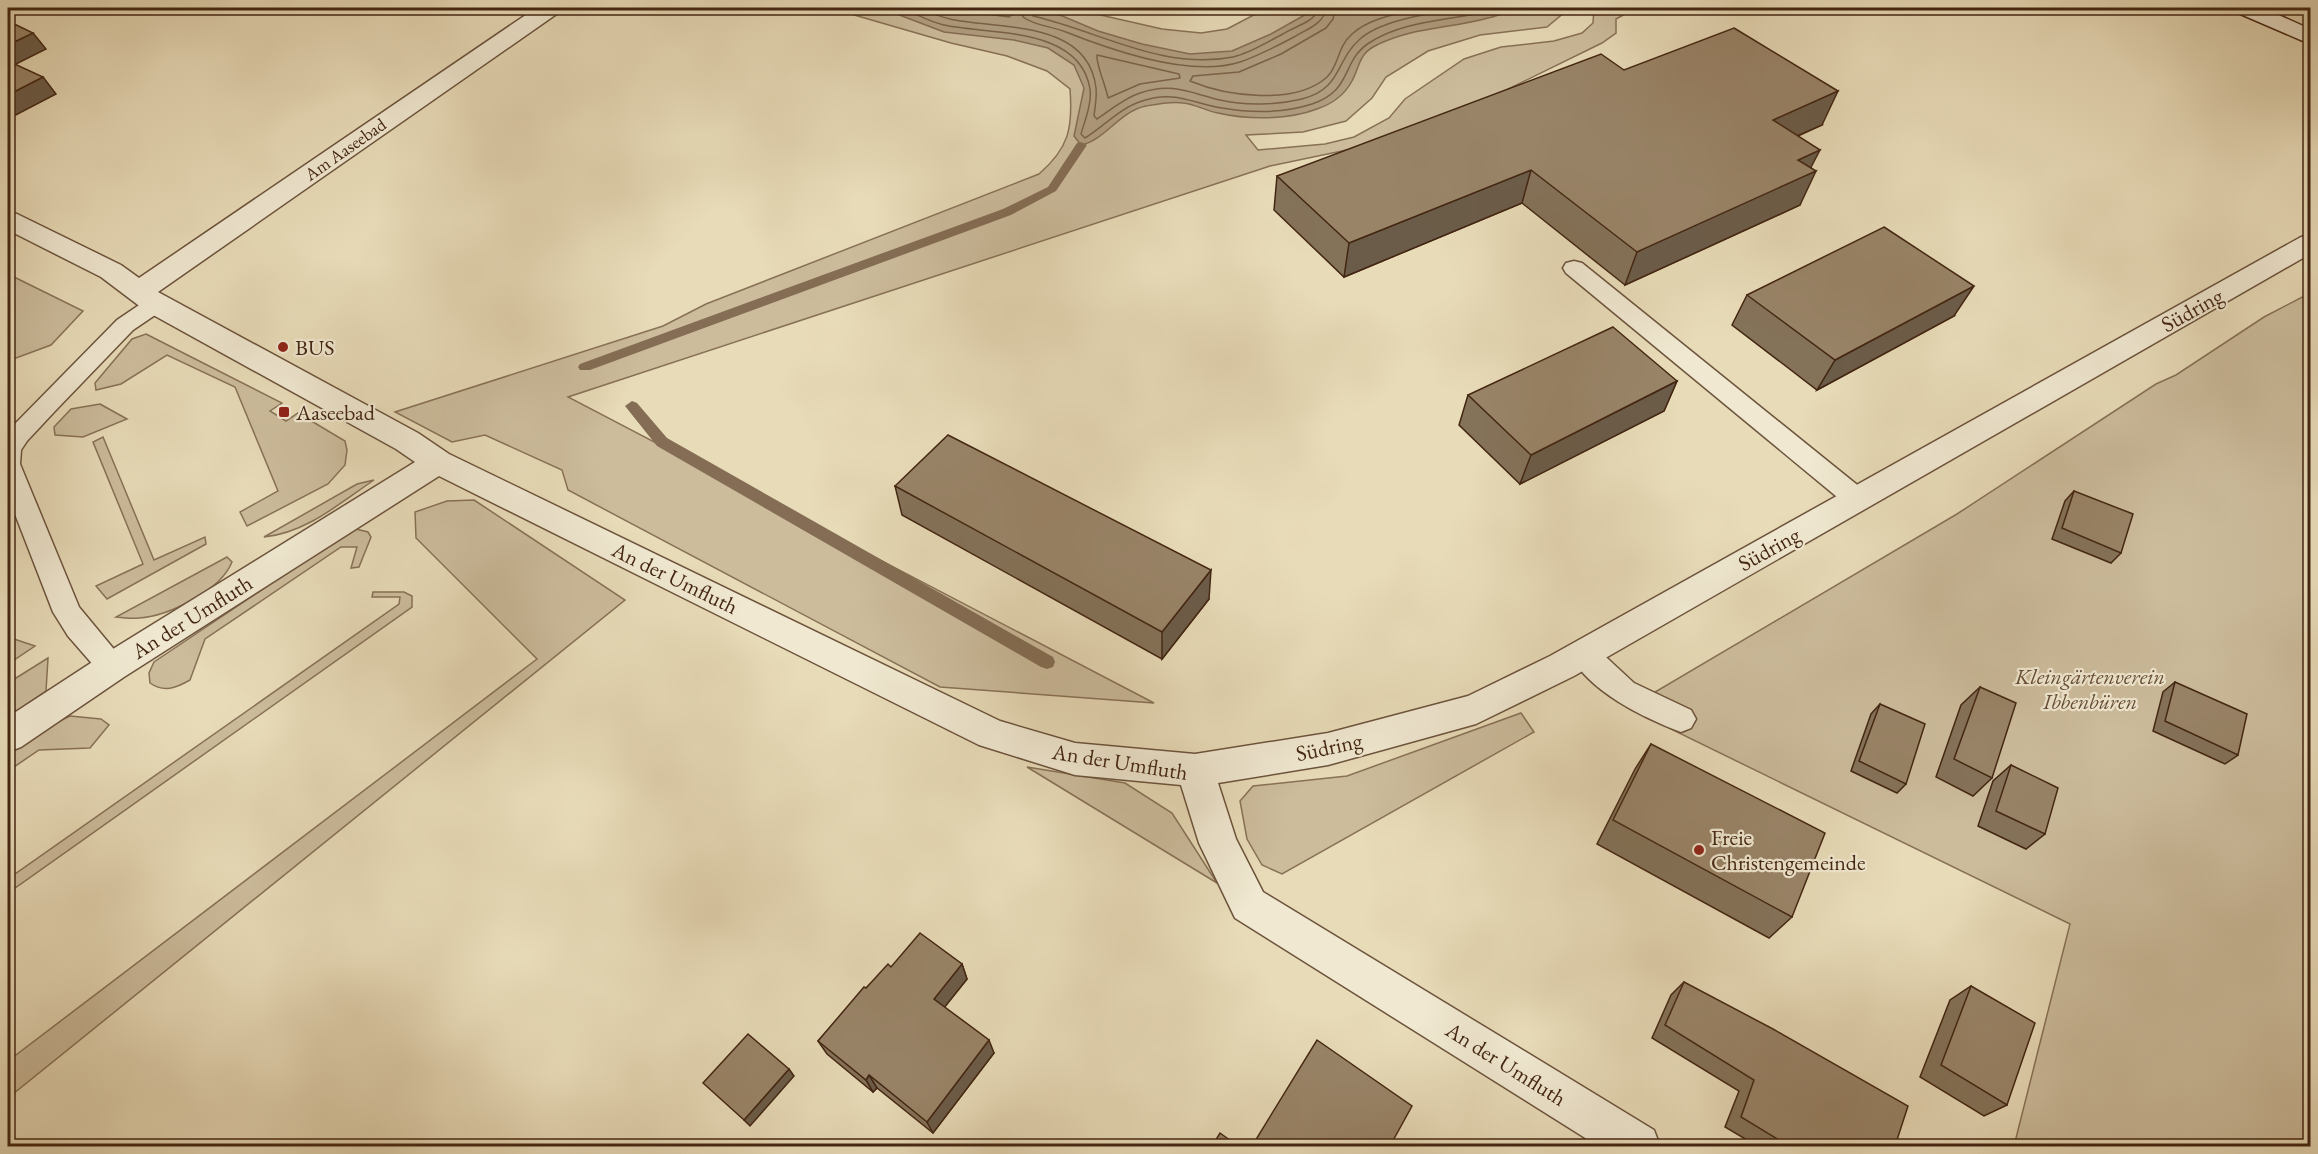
<svg xmlns="http://www.w3.org/2000/svg" width="2318" height="1154" viewBox="0 0 2318 1154" font-family="'EB Garamond',serif">
  <style>
    .green { fill: #ccbc9c; stroke: #887157; stroke-width: 1.5 }
    .water { fill: #b09d80; stroke: #846d54; stroke-width: 1.5 }
    .lines { fill: none; stroke-linecap: round; stroke-linejoin: round }
    .shore { stroke: #7a6249; stroke-width: 1.5 }
    .stream { fill: #846d54; fill-rule: evenodd }
    .service-casing { stroke: #6c533c; stroke-width: 3 }
    .minor-casing { stroke: #6c533c; stroke-width: 3 }
    .secondary-casing { stroke: #432612; stroke-width: 3 }
    .service { fill: #f0e8d1; fill-rule: evenodd }
    .minor { fill: #f0e8d1; fill-rule: evenodd }
    .secondary { fill: #f0e8d1; fill-rule: evenodd }
    .wall { fill: #847259; stroke: #432612; stroke-width: 1.5 }
    .shaded-wall { fill: #6b5c49; stroke: #432612; stroke-width: 1.5 }
    .building { fill: #998468; stroke: #432612; stroke-width: 1.5 }
    .poi-dot { fill: #8f2418; stroke: #f0e8d1; stroke-width: 2 }
    .labels { text-anchor: middle; dominant-baseline: central; stroke-width: 4.5; stroke-linejoin: round; paint-order: stroke }
    .far-street-label { font-size: 18px; fill: #432612; stroke: #f0e8d1 }
    .street-label { font-size: 22px; fill: #432612; stroke: #f0e8d1 }
    .poi-label { font-size: 22px; fill: #432612; stroke: #f0e8d1; text-anchor: start }
    .park-label { font-size: 22px; font-style: italic; fill: #654c34; stroke: #f0e8d1 }
  </style>
  <rect width="100%" height="100%" fill="#e8dbb8"/>
  <filter id="stains"><feTurbulence type="fractalNoise" baseFrequency=".00333" numOctaves="4"/><feColorMatrix values="0 0 0 0 .2 0 0 0 0 .09 0 0 0 0 .02 0 0 0 .5 -.17"/></filter>
  <radialGradient id="worn" r=".72"><stop offset=".6" stop-color="#630" stop-opacity="0"/><stop offset="1" stop-color="#630" stop-opacity=".3"/></radialGradient>
  <g class="green">
    <path d="M830 8H1070L1162 29 1201 33 1227 29 1267 8H1564L1566 11 1547 27 1480 35 1428 51 1386 77 1372 98 1346 121 1303 132 1246 135 1258 150 1325 144 1354 137 1389 118 1405 99 1464 59 1501 47 1554 41 1582 33 1593 23 1594 8H1636L1616 19V33L1602 43 1449 118 1385 142 1270 166 568 397 1154 703 940 687 568 490 562 470 485 435 452 442 395 412 663 326 706 304 1039 174C1069 148 1073 128 1070 89L1047 71 1007 56 951 43Z"/>
    <path d="M8 274 83 311 51 345 8 361Z"/>
    <path d="M2310 293V1146H2014L2070 924 1628 708 1957 514 2156 384 2176 375 2264 317Z"/>
    <path d="M146 334 282 403 270 411 286 421 298 413 345 441 347 450 345 465 328 484 247 526 240 512 278 491 235 387 167 355 121 384 96 390 95 383 132 339Z"/>
    <path d="M100 404 127 419 83 437 55 435 54 427 71 409Z"/>
    <path d="M103 437 154 560 205 537 206 544 107 599 96 586 143 564 93 442Z"/>
    <path d="M374 480C340 503 306 533 264 537L357 484Z"/>
    <path d="M474 500 625 600 8 1098V1061L537 659 416 538 415 512 447 501Z"/>
    <path d="M356 529 368 532 371 537 359 567 351 568 357 547H341L205 639 190 680C176 688 164 693 150 683L149 673 154 662 348 532Z"/>
    <path d="M227 557 232 562C221 590 169 616 139 618 132 619 124 618 116 617Z"/>
    <path d="M373 592H404L412 596V607L8 893V879L399 604 400 597H372Z"/>
    <path d="M8 637 35 646 8 664Z"/>
    <path d="M48 658 46 691 8 717V683Z"/>
    <path d="M1521 713 1534 732 1282 874 1262 865 1247 839 1240 801 1253 786 1347 776Z"/>
    <path d="M70 716 101 719 109 725 90 748 39 750 8 771V754L51 725Z"/>
    <path d="M1027 767 1125 783 1172 813 1217 883Z"/>
  </g>
  <path class="water" d="M881 8 1032 10 1060 15 1098 31 1142 44 1190 54 1232 51 1271 34 1317 8H1518C1508 11 1498 16 1488 18 1449 29 1410 27 1373 47 1359 55 1359 68 1352 81 1345 94 1332 104 1317 109 1288 120 1248 120 1218 113 1206 111 1195 104 1183 103 1173 101 1157 104 1146 106 1120 111 1104 141 1081 145L1074 136 1084 88 1074 65 1048 48 1014 40 944 32Z"/>
  <g class="lines">
    <g class="shore">
      <path d="M901 8C915 13 929 22 944 25 990 35 1080 26 1090 89 1092 103 1085 120 1081 134L1085 138C1104 126 1120 108 1142 101 1174 90 1192 103 1222 108 1251 113 1284 113 1312 104 1353 91 1341 61 1369 43 1407 18 1458 21 1500 8"/>
      <path d="M920 8C930 12 940 17 950 19 999 30 1088 19 1096 88 1097 97 1095 107 1094 116L1097 119C1111 110 1124 98 1140 93 1173 82 1190 93 1220 100 1246 106 1277 105 1302 99 1342 89 1335 61 1360 39 1384 18 1440 12 1470 8"/>
      <path d="M943 8 1009 17 1012 15V8"/>
      <path d="M1021 8 1023 17C1035 26 1051 26 1066 32 1111 50 1191 78 1240 62 1258 56 1277 46 1294 37 1307 29 1324 24 1326 8"/>
      <path d="M1028 8 1033 16C1099 31 1163 71 1233 57 1251 53 1267 42 1283 34 1295 26 1314 23 1319 8"/>
      <path d="M1335 8 1333 19 1326 28 1281 54 1239 72 1193 76 1190 81C1226 96 1295 106 1327 77 1339 66 1337 47 1352 34 1370 18 1397 14 1420 8"/>
      <path d="M1097 55 1179 74 1180 78 1140 84 1108 98C1106 86 1096 65 1097 55Z"/>
    </g>
    <g class="stream">
      <path d="M1081 142 1087 145 1056 191 1011 215 590 370H580L578 367 580 364 1003 209 1048 187 1077 143Z"/>
      <path d="M632 401 637 403 667 438 1053 657 1055 662 1053 667 1047 669 1041 667 657 446 625 406Z"/>
    </g>
    <defs>
      <g id="service">
        <path d="M1574 261 1582 263 1866 492 1870 499 1866 506 1857 509 1848 506 1566 273 1563 268 1566 263Z"/>
        <path d="M156 296 164 299 167 304 164 309 133 330 55 411 27 441 21 450 20 464 79 607 122 659 126 667 122 675 112 679 102 675 68 636 53 612 8 496V431L117 320 148 299Z"/>
        <path d="M1584 642 1594 646 1634 683 1691 710 1696 719 1691 728 1681 732C1644 718 1588 691 1570 654L1574 646Z"/>
      </g>
      <path id="minor" d="M536 8H561L558 13 158 292 418 433 449 454 1000 721 1075 743 1195 754 1328 733 1468 696 1550 656 2301 237 2310 235V254L1574 676 1476 724 1328 765 1218 783 1236 839 1263 892 1654 1130 1660 1146H1598L1235 918 1199 843 1181 785 1075 775 979 745 439 476 124 677 21 747 8 752V717L100 657 415 462 396 449 146 311 101 277 8 230V212L17 214 121 265 139 278Z"/>
      <path id="secondary" d="M2235 8H2263L2310 29V44L2238 13Z"/>
    </defs>
    <use href="#service" class="service-casing"/>
    <use href="#minor" class="minor-casing"/>
    <use href="#secondary" class="secondary-casing"/>
    <use href="#service" class="service"/>
    <use href="#minor" class="minor"/>
    <use href="#secondary" class="secondary"/>
  </g>
  <g class="wall">
    <path d="M1624 70 1822 125 1798 136 1811 168 1800 205 1625 285 1522 203 1344 277 1274 210 1277 176Z"/>
    <path d="M1747 295 1954 316 1817 390 1732 325Z"/>
    <path d="M1677 381 1664 411 1520 484 1459 425 1468 395Z"/>
    <path d="M895 486 1209 599 1162 659 902 515Z"/>
    <path d="M2074 491 2121 553 2111 563 2052 539 2065 501Z"/>
    <path d="M2175 682 2238 755 2225 764 2153 731 2163 692Z"/>
    <path d="M1980 687 1992 778 1973 796 1936 777 1961 705Z"/>
    <path d="M1880 704 1906 784 1897 793 1851 771 1871 714Z"/>
    <path d="M1651 744 1792 917 1769 938 1597 844 1635 769Z"/>
    <path d="M2011 765 2045 834 2026 849 1978 826 1993 781Z"/>
    <path d="M962 964 967 979 944 1007 994 1053 933 1133 877 1088 873 1092 827 1054 818 1041 866 988 891 967Z"/>
    <path d="M1684 982 1895 1146H1757L1725 1127 1739 1091 1652 1038 1671 995Z"/>
    <path d="M1971 986 2007 1105 1984 1116 1920 1077 1950 1000Z"/>
  </g>
  <g class="shaded-wall">
    <path d="M33 33 46 49 8 68V45Z"/>
    <path d="M43 77 56 94 8 119V95Z"/>
    <path d="M1838 91 1822 125 1758 153 1773 120Z"/>
    <path d="M1820 150 1807 175 1816 171 1800 205 1625 285 1637 252 1798 160Z"/>
    <path d="M1531 170 1522 203 1344 277 1349 243Z"/>
    <path d="M1974 286 1954 316 1817 390 1835 360Z"/>
    <path d="M1677 381 1664 411 1520 484 1531 455Z"/>
    <path d="M1211 570 1209 599 1162 659V632Z"/>
    <path d="M962 964 967 979 940 1013 934 999Z"/>
    <path d="M989 1040 994 1053 933 1133 927 1122Z"/>
    <path d="M789 1069 794 1076 750 1126 744 1120Z"/>
    <path d="M869 1075 877 1088 873 1092 866 1080Z"/>
  </g>
  <g class="building">
    <path d="M8 21 33 33 8 45Z"/>
    <path d="M1734 28 1838 91 1773 120 1820 150 1798 160 1816 171 1637 252 1531 170 1349 243 1277 176 1601 54 1624 70Z"/>
    <path d="M8 61 43 77 8 95Z"/>
    <path d="M1884 227 1974 286 1835 360 1747 295Z"/>
    <path d="M1613 327 1677 381 1531 455 1468 395Z"/>
    <path d="M948 435 1211 570 1162 632 895 486Z"/>
    <path d="M2074 491 2133 514 2121 553 2062 528Z"/>
    <path d="M2175 682 2247 714 2238 755 2165 721Z"/>
    <path d="M1980 687 2016 703 1992 778 1954 759Z"/>
    <path d="M1880 704 1925 724 1906 784 1859 761Z"/>
    <path d="M1651 744 1825 833 1792 917 1613 820Z"/>
    <path d="M2011 765 2058 788 2045 834 1996 811Z"/>
    <path d="M920 933 962 964 934 999 989 1040 927 1122 869 1075 866 1080 818 1041 864 987 866 988 888 964 891 967Z"/>
    <path d="M1684 982 1773 1029 1908 1106 1895 1146H1789L1741 1117 1754 1080 1665 1025Z"/>
    <path d="M1971 986 2035 1023 2007 1105 1941 1065Z"/>
    <path d="M748 1034 789 1069 744 1120 703 1083Z"/>
    <path d="M1317 1040 1412 1106 1390 1146H1252Z"/>
    <path d="M1220 1133 1238 1146H1212Z"/>
  </g>
  <g class="poi-dot">
    <circle cx="283" cy="347" r="6"/>
    <rect x="278" y="406" width="12" height="12" rx="3"/>
    <circle cx="1699" cy="850" r="6"/>
  </g>
  <g class="labels">
    <g class="far-street-label">
      <text transform="translate(345 149) rotate(-35)">Am Aaseebad</text>
    </g>
    <g class="street-label">
      <text transform="translate(2192 310) rotate(-29)">Südring</text>
      <text transform="translate(1769 549) rotate(-29)">Südring</text>
      <text transform="translate(675 578) rotate(26)">An der Umfluth</text>
      <text transform="translate(192 617) rotate(-32)">An der Umfluth</text>
      <text transform="translate(1329 747) rotate(-12)">Südring</text>
      <text transform="translate(1120 762) rotate(9)">An der Umfluth</text>
      <text transform="translate(1506 1064) rotate(32)">An der Umfluth</text>
    </g>
    <g class="poi-label">
      <text x="295" y="347">BUS</text>
      <text x="296" y="412">Aaseebad</text>
      <text x="1711" y="837">Freie<tspan x="1711" dy="25">Christengemeinde</tspan></text>
    </g>
    <g class="park-label">
      <text x="2090" y="676">Kleingärtenverein<tspan x="2090" dy="25">Ibbenbüren</tspan></text>
    </g>
  </g>
  <rect width="2318" height="1154" fill="none" stroke="#e8dbb8" stroke-width="30"/>
  <rect x="9" y="9" width="2300" height="1136" fill="none" stroke="#432612" stroke-width="3"/>
  <rect x="15" y="15" width="2288" height="1124" fill="none" stroke="#432612" stroke-width="1.5"/>
  <rect width="100%" height="100%" filter="url(#stains)"/>
  <rect width="100%" height="100%" fill="url(#worn)"/>
</svg>
